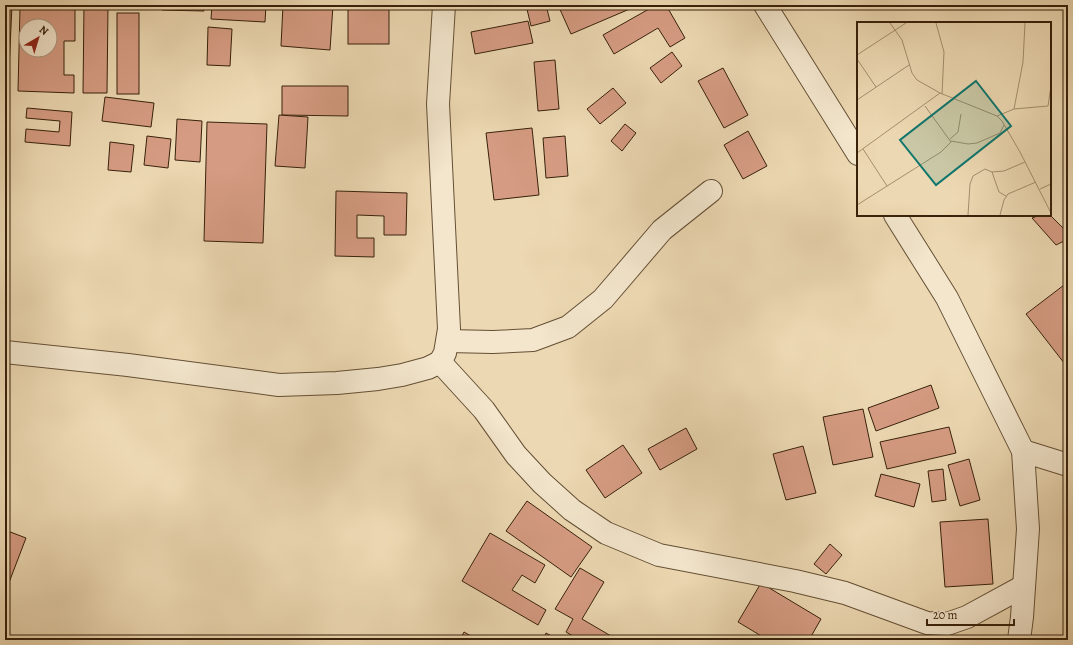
<svg xmlns="http://www.w3.org/2000/svg" width="1073" height="645" viewBox="0 0 1073 645" font-family="Alegreya,serif">
  <style>
    .building { fill: #d69c83; stroke: #37210a; fill-rule: evenodd }
    .lines { fill: none; stroke-linecap: round; stroke-linejoin: round }
    .minor-casing { stroke: #644f34; stroke-width: 24 }
    .minor { stroke: #f3e6cd; stroke-width: 22 }
    .inset-road { fill: none; stroke: #a48f6f; stroke-width: 1 }
    .view { fill: #0f766e; fill-opacity: 0.15; stroke: #0f766e; stroke-width: 2 }
    .inset-edge { fill: none; stroke: #37210a; stroke-width: 2 }
  </style>
  <rect width="100%" height="100%" fill="#ecd8b2"/>
  <filter id="stains"><feTurbulence type="fractalNoise" baseFrequency=".005" numOctaves="4"/><feColorMatrix values="0 0 0 0 .2 0 0 0 0 .09 0 0 0 0 .02 0 0 0 .5 -.17"/></filter>
  <radialGradient id="worn" r=".72"><stop offset=".6" stop-color="#630" stop-opacity="0"/><stop offset="1" stop-color="#630" stop-opacity=".3"/></radialGradient>
  <g class="building">
    <path d="M5 5H12L9 70H5Z"/>
    <path d="M84 5H108L107 93H83Z"/>
    <path d="M162 5H204V11L162 10Z"/>
    <path d="M212 5H266L265 22 211 19Z"/>
    <path d="M283 5H333L330 50 281 46Z"/>
    <rect x="348" y="5" width="41" height="39"/>
    <path d="M526 5H546L550 21 531 26Z"/>
    <path d="M558 5H639L571 34Z"/>
    <path d="M656 5H666L685 38 670 47 658 28 614 54 603 35Z"/>
    <path d="M20 7 75 9V41H64V75H74V93L18 91ZM26 26H50V50H26Z"/>
    <rect x="117" y="13" width="22" height="81"/>
    <path d="M528 21 533 43 475 54 471 32Z"/>
    <path d="M208 27 232 29 230 66 207 65Z"/>
    <path d="M672 52 682 66 661 83 650 68Z"/>
    <path d="M555 60 559 109 538 111 534 62Z"/>
    <path d="M723 68 748 115 724 128 698 81Z"/>
    <path d="M282 86H348V116L282 115Z"/>
    <path d="M613 88 626 103 600 124 587 109Z"/>
    <path d="M105 97 154 103 151 127 102 121Z"/>
    <path d="M27 108 72 112 70 146 25 142 26 129 59 132 60 121 26 118Z"/>
    <path d="M279 115 308 117 305 168 275 166Z"/>
    <path d="M177 119 202 121 200 162 175 160Z"/>
    <path d="M207 122 267 124 263 243 204 241Z"/>
    <path d="M625 124 636 133 622 151 611 141Z"/>
    <path d="M532 128 539 195 494 200 486 133Z"/>
    <path d="M748 131 767 166 743 179 724 145Z"/>
    <path d="M147 136 171 139 168 168 144 165Z"/>
    <path d="M565 136 568 176 546 178 543 138Z"/>
    <path d="M110 142 134 145 131 172 108 170Z"/>
    <path d="M336 191 407 193 406 235H384V216L357 215V238H374V257L335 256Z"/>
    <path d="M1040 215H1050L1068 233V239L1056 245 1032 218Z"/>
    <path d="M1068 282V368L1026 314Z"/>
    <path d="M931 385 939 408 876 431 868 408Z"/>
    <path d="M863 409 873 457 833 465 823 417Z"/>
    <path d="M949 427 956 453 887 469 880 442Z"/>
    <path d="M686 428 697 449 660 470 648 449Z"/>
    <path d="M623 445 642 473 605 498 586 470Z"/>
    <path d="M803 446 816 493 786 500 773 454Z"/>
    <path d="M969 459 980 500 960 506 948 465Z"/>
    <path d="M943 469 946 500 932 502 928 471Z"/>
    <path d="M881 474 920 484 914 507 875 496Z"/>
    <path d="M527 501 592 547 571 577 506 531Z"/>
    <path d="M988 519 993 584 945 587 940 522Z"/>
    <path d="M5 530 26 538 5 593Z"/>
    <path d="M490 533 545 565 535 583 522 575 512 590 546 610 538 625 462 581Z"/>
    <path d="M830 544 842 555 826 574 814 564Z"/>
    <path d="M580 568 604 582 582 619 611 636 609 640H580L566 632 573 619 555 609Z"/>
    <path d="M761 583 821 619 809 640H768L738 622Z"/>
    <path d="M464 632 478 640H460Z"/>
    <path d="M546 633 559 640H543Z"/>
  </g>
  <g class="lines">
    <defs>
      <g id="minor">
        <path d="M765 5 858 154"/>
        <path d="M895 215 947 298 1023 451 1028 529 1022 617 1019 640"/>
        <path d="M448 341 493 342 533 340 568 327 603 299 662 230 711 191"/>
        <path d="M5 352 128 365 279 385 337 383 378 379 402 375 428 368 440 362 445 353 449 329 438 104 444 5"/>
        <path d="M440 362 484 410 516 455 542 483 572 510 606 533 659 555 795 581 845 593 927 623 947 624 967 617 1024 586"/>
        <path d="M1023 451 1068 465"/>
      </g>
    </defs>
    <use href="#minor" class="minor-casing"/>
    <use href="#minor" class="minor"/>
  </g>
  <g transform="translate(857 22)">
    <rect width="194" height="194" fill="#ecd8b2"/>
    <path class="inset-road" d="M33 1 45 18 55 51 60 58 83 71 140 94 145 99 163 130 194 191M79 1 87 30 85 72M0 33 49 1M0 37 19 65M0 78 52 43M157 87 166 40 168 1M140 94 157 87 191 84 194 64M93 117 101 110 104 92M94 119 111 122 120 121 143 111 147 103M6 127 30 164M0 131 83 71M135 150 142 170 149 174M183 167 194 162M0 183 84 130 94 120 68 84M111 193 113 162 116 154 128 147 135 150 147 149 168 140M143 193 147 178 151 172 179 160"/>
    <path class="view" d="M119 59 154 104 79 163 43 118Z"/>
    <rect width="194" height="194" class="inset-edge"/>
  </g>
  <rect width="1073" height="645" fill="none" stroke="#ecd8b2" stroke-width="20"/>
  <rect x="6" y="6" width="1061" height="633" fill="none" stroke="#37210a" stroke-width="2"/>
  <rect x="10" y="10" width="1053" height="625" fill="none" stroke="#37210a"/>
  <g transform="translate(38 38) rotate(38)"><circle r="19" fill="#f3e6cd" stroke="#a8977f"/>
  <path d="M0-3L7 15L0 10L-7 15Z" fill="#8f2418"/>
  <text y="-6" font-size="11" font-weight="bold" text-anchor="middle" fill="#37210a">N</text>
  </g>
  <path d="M927 619v6h87v-6" fill="none" stroke="#37210a" stroke-width="2"/>
  <text x="933" y="619" font-size="12" fill="#37210a" stroke="#f3e6cd" stroke-width="3" paint-order="stroke">20 m</text>
  <rect width="100%" height="100%" filter="url(#stains)"/>
  <rect width="100%" height="100%" fill="url(#worn)"/>
</svg>
